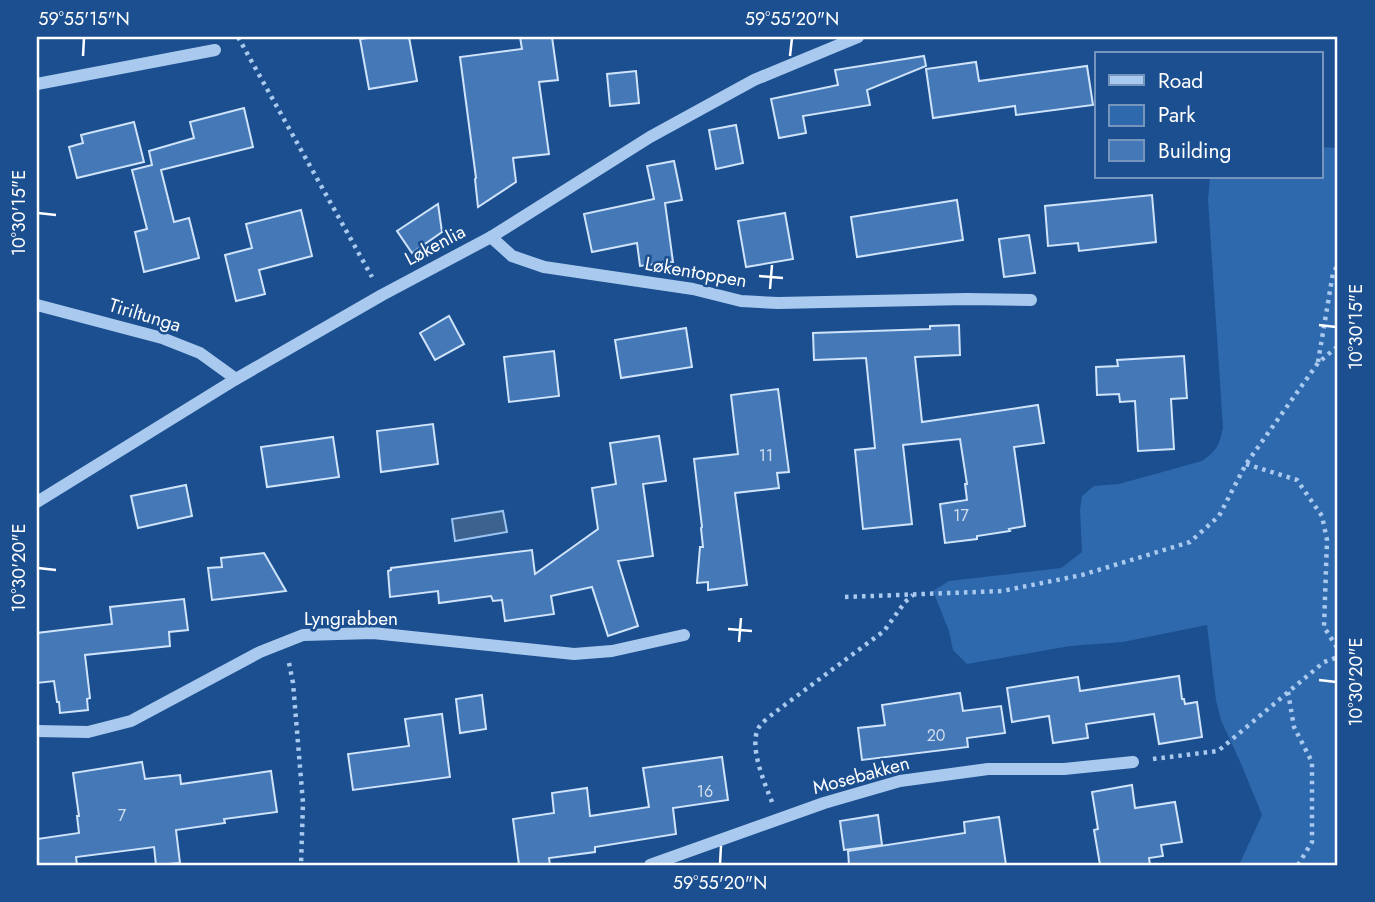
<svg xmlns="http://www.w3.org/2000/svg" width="1375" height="902" viewBox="0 0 1375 902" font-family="Jost,sans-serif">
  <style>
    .green { fill: #2e69ad }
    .water { fill: #3c6290; stroke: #9cc4f0; stroke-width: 2 }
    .building { fill: #4478b7; stroke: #cfe3fa; stroke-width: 2 }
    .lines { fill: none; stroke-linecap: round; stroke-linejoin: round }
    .path { stroke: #a9c9ee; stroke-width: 4.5; stroke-dasharray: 3.5 5; stroke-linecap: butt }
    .minor { stroke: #a9c9ee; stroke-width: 12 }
    .ticks { fill: none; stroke: #fff; stroke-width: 2.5 }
    .labels { text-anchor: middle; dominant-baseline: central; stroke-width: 5; stroke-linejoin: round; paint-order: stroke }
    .number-label { font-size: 16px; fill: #d0dded }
    .street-label { font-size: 19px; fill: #fff; stroke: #1b4f8f }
    .neatline { fill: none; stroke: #fff; stroke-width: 2.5 }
    .ticks-label { font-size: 18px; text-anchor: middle; fill: #fff }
  </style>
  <rect width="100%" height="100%" fill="#1b4f8f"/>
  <path class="green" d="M1321 147 1338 148V865H1239L1262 815 1242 766 1221 720 1216 700 1207 625 1123 642 1070 646 967 664 953 650 949 631 933 591 949 581 1061 568 1082 552 1080 509 1082 496 1094 486 1119 484 1202 461C1217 450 1219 446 1223 428L1208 200 1210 177H1321Z"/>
  <path class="water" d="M503 511 507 532 455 541 452 519Z"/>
  <g class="building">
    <path d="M376 37H409L417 81 369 89 360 39Z"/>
    <path d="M520 37H552L558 80 539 82 549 154 513 158 516 182 478 207 475 179 476 178 460 57 522 49Z"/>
    <path d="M924 56 926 66 867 90 870 105 803 116 806 133 779 138 771 99 838 85 835 70Z"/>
    <path d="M976 62 979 81 1087 66 1093 105 1016 115 1015 106 933 118 926 69Z"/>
    <path d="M636 71 639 103 610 106 607 74Z"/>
    <path d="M244 108 253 147 161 170 174 222 189 218 199 258 144 272 135 232 147 229 132 170 152 165 149 151 194 138 190 122Z"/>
    <path d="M134 122 144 162 77 178 69 147 83 143 81 135Z"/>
    <path d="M736 125 743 163 716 169 709 130Z"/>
    <path d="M674 161 682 200 665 203 673 262 640 266 637 243 592 252 584 214 654 199 647 166Z"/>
    <path d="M1152 195 1156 242 1079 251 1078 243 1048 246 1045 206Z"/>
    <path d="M957 200 963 240 857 257 851 217Z"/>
    <path d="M438 204 442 232 412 253 397 231Z"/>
    <path d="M301 210 312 256 259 270 265 294 236 301 225 255 252 248 246 224Z"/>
    <path d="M785 213 793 259 746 267 738 221Z"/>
    <path d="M1029 235 1035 273 1004 277 999 239Z"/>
    <path d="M449 316 464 344 435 360 420 333Z"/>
    <path d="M959 325 960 355 915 357 922 422 1038 405 1044 443 1014 447 1025 526 1009 529 1010 531 977 536V539L945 543 940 504 967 500 965 484H967L960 439 903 445 912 524 863 529 855 450 875 448 866 358 814 360 813 333 930 329V326Z"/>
    <path d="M686 328 692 367 621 378 615 340Z"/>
    <path d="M554 351 559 396 509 402 504 357Z"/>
    <path d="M1184 356 1187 398 1171 399 1174 449 1138 451 1135 401 1120 402 1119 394 1097 395 1096 367 1118 366 1117 360Z"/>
    <path d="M778 389 789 472 777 473 779 488 735 493 747 585 708 590V582L697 583 700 547H703L701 528 702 527 694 459 738 454 731 395Z"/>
    <path d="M433 424 438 464 381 472 377 431Z"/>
    <path d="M659 436 666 481 643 484 653 556 618 561 638 626 608 636 592 587 551 596 554 614 505 621 502 600 493 601 491 596 439 603 438 591 390 597 388 571 391 570V568L532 550 535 574 598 529 592 488 616 484 610 443Z"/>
    <path d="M333 437 339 477 267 487 261 447Z"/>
    <path d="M186 485 192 516 138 528 131 496Z"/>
    <path d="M264 553 286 591 212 600 208 568 222 567 221 558Z"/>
    <path d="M184 599 188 630 169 632 170 646 85 655 90 698 87 699 88 710 60 713 59 702H57L54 681 37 683V633L112 624 110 607Z"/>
    <path d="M1179 676 1182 699H1184L1185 704 1197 702 1202 737 1159 744 1154 714 1086 724 1088 738 1053 743 1049 716 1012 722 1007 688 1078 677 1080 691Z"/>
    <path d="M960 693 963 711 1001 706 1005 733 967 738 968 747 862 760 858 728 885 725 882 705Z"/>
    <path d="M482 695 486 729 460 733 456 699Z"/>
    <path d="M442 714 450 777 353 790 348 754 409 746 405 719Z"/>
    <path d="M722 757 728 800 673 808 676 834 595 847V852L549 858 550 865H519L513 819 554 813 552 793 587 788 590 816 649 807 643 768Z"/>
    <path d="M142 762 145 779 180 775 181 784 271 771 277 812 224 819 225 823 176 830 180 863 156 865 154 847 76 857 77 865H37V839L79 833 77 816H79L73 773Z"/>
    <path d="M1132 785 1135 808 1175 802 1182 842 1161 845 1163 856 1149 858 1150 865H1100L1094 830 1098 829 1092 792Z"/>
    <path d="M878 815 882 845 844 850 840 821Z"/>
    <path d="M999 817 1006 865H849L848 851 965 833 964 822Z"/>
  </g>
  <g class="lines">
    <g class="path">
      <path d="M238 37 372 277"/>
      <path d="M1318 362 1333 273 1338 265"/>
      <path d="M1246 464 1297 480 1322 516 1327 540 1324 627 1338 649"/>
      <path d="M845 597 1002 591 1082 575 1190 542 1219 516 1246 464 1318 363 1338 346"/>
      <path d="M289 663 293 683 303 803 301 865"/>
      <path d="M1288 692 1294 727 1312 762V842L1298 865"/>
      <path d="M1153 759 1218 751 1324 662 1338 657"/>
      <path d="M772 802C765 784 749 748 758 729 761 723 769 717 774 713L884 631 905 602 913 595"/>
    </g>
    <g class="minor">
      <path d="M37 84 215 50"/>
      <path d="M491 237 512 256 544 267 693 289 741 301 778 303 966 299 1031 300"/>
      <path d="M37 305 162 338 200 353 236 379"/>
      <path d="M37 502 236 379 382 295 491 237 650 137 754 80 858 37"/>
      <path d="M37 731 88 732 131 721 260 652 303 635 373 633 574 654 612 651 684 635"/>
      <path d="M650 865 824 803 900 781 988 769H1064L1133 762"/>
    </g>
  </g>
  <path class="ticks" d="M83 56 84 38M790 56 792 38M38 213 56 215M759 276 783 278M770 289 772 265M1319 325 1336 327M38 568 56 570M728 629 752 631M739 642 741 618M1319 680 1336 682M720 864 721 846"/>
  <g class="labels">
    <g class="number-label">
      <text x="766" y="455">11</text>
      <text x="961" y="515">17</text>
      <text x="936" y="735">20</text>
      <text x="705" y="791">16</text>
      <text x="122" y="815">7</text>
    </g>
    <g class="street-label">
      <text transform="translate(435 245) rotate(-28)">Løkenlia</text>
      <text transform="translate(696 272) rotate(10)">Løkentoppen</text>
      <text transform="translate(145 315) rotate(17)">Tiriltunga</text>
      <text x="351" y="618">Lyngrabben</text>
      <text transform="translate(861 775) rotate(-15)">Mosebakken</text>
    </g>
  </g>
  <rect width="1375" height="902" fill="none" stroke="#1b4f8f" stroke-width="77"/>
  <rect x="1095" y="52" width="228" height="126" fill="#1b4f8f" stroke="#7695bc" stroke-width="2"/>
  <rect x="1109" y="75" width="35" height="10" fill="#a9c9ee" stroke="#7695bc" stroke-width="2"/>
  <text x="1158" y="88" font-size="21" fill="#ffffff">Road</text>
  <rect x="1109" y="105" width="35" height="21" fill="#2e69ad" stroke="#7695bc" stroke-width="2"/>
  <text x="1158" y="122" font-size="21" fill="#ffffff">Park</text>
  <rect x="1109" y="140" width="35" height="21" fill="#4478b7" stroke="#7695bc" stroke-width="2"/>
  <text x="1158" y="158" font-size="21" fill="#ffffff">Building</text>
  <rect x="38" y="38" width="1298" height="826" class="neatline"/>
  <g class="ticks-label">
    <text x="84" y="25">59°55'15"N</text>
    <text x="792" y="25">59°55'20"N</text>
    <text transform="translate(19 213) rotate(-90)" y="6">10°30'15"E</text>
    <text transform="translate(1356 327) rotate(-90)" y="6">10°30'15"E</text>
    <text transform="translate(19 568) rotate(-90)" y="6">10°30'20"E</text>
    <text transform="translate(1356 682) rotate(-90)" y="6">10°30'20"E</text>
    <text x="720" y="889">59°55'20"N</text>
  </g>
</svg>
